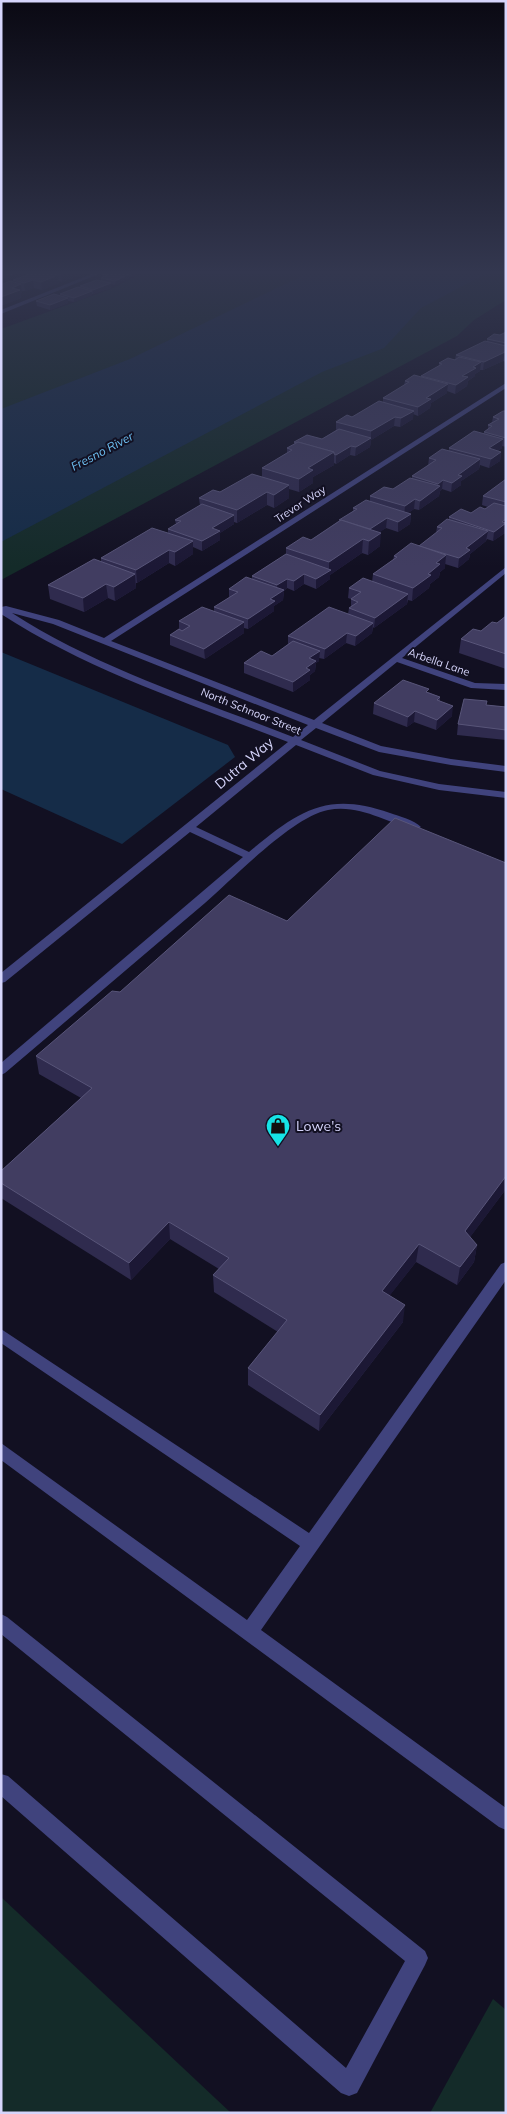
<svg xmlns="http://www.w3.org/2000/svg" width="507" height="2114" viewBox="0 0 507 2114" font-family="Mulish,sans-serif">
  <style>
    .green { fill: #142b29 }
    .water { fill: #152c48 }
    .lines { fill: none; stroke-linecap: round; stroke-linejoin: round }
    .minor { fill: #40437d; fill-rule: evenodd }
    .wall { fill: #2f2b4e }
    .shaded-wall { fill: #1c1835 }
    .building { fill: #413d61; stroke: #585579 }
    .labels { text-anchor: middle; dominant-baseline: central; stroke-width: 4; stroke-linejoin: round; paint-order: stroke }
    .far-street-label { font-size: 11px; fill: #d6d5fb; stroke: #121022 }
    .far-water-label { font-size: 12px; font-style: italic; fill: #6dbff1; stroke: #121022 }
    .street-label { font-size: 14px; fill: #d6d5fb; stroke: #121022 }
    .poi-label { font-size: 14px; fill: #d6d5fb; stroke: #121022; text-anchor: start }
  </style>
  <rect width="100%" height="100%" fill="#121022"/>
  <g class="green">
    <path d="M146 271H506V300L474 320 457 336 1 580V329L111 289Z"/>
    <path d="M1 1897 231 2113H1Z"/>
    <path d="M493 1999 506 2010V2113H430Z"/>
  </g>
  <g class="water">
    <path d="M312 271H491L421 308 384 348 322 372 1 542V409L130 359Z"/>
    <path d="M1 652 228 745 235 757 122 844 1 789Z"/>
  </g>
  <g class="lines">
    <g class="minor">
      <path d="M99 271H106L1 314V310Z"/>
      <path d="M506 383V388L111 641 314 720 506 567V573L402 658 475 683 506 684V690L471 688 397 662 322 723 381 746 451 759 506 766V772L451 765 379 752 316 728 301 740 380 771 439 784 506 792V798L439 790 373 775 296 745 196 827 249 852C297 812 326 790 390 813 399 816 414 820 421 827L416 830C386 823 361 804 328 810 292 817 234 878 205 903 138 960 72 1016 5 1073L1 1075V1063L243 857 190 832 5 982 1 983V973L288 742C191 704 89 671 1 614V607L6 606 59 620 104 638ZM12 613 53 624 308 725 293 737C199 700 97 668 12 613Z"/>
      <path d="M506 1262V1280L261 1630 506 1808V1830L499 1827 1 1460V1443L247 1620 300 1546 1 1343V1329L309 1533 501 1264Z"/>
      <path d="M1 1614 7 1617 425 1951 428 1958 425 1965 357 2093 349 2096 341 2093 1 1796V1774L8 1776 346 2068 405 1961 1 1634Z"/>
    </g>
  </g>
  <g class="wall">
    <path d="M1 271H79V275L62 282 59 281V283L42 290 34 288 25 291H22V292L21 293V298L3 305H1Z"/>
    <path d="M117 271H144L131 277H129V278L115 285 111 284V288L93 294H92V295L74 302 68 301V303L50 310 37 306 36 301 60 296V294L80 288V286L101 281V278H102V274L117 272Z"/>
    <path d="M506 332V362L503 361 483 370H480V371L475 374V376L468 381 467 386 455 394 447 391V393L431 403 430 408 418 416 413 414V419L400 427 394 426 371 440 370 447 355 456 350 455 336 464 334 463V465L313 477V483L299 492 289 489V498L274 508 267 505 237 523 234 522V524L220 533V540L202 551 193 547V554L175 566 169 563 137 583H136V588L115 601 108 598 84 612 50 599 48 585 101 562V558L168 533V529L176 524 175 520 200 506 199 498 220 492 262 477V468L287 453V448L294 444V442L322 439 336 430V422L352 417 383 402V398L404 385 405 381 421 377V376L439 366V363L455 359 456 355 487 341V339L500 335Z"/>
    <path d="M506 411V447L502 446V448L498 451 501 452 500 461 489 468 480 465 479 469 461 481V485L451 492 442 489 440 491 439 496 419 510 414 509 408 513 411 514 410 524 398 532 386 528 379 532 380 546 368 555 362 553 330 575V579L316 589 304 584 294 591 287 588 284 591 283 600 274 606V611L248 629 244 628V633L205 659 170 645V635L179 629V621L214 611V607L229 598V589L252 579V576L286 554V548L311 540 353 511V508L370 501V496L393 489 412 478V476L428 466 429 458 449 451V448L484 433V432L488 429V425L492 422 493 417Z"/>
    <path d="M506 479 505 533 493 541 487 539 486 541 470 554 469 559 458 568 445 564V568L440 572 439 577 430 584 429 588 412 601 408 600 407 604 374 628 373 627 372 633 355 646 346 643 324 659 319 658V661L316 663 315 671 310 675V680L293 692 244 673V663L272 656 288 644V636L348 614 349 608 351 607V599L348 598 349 588 372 582 373 574 393 560 394 556 419 546 436 533 437 527 449 520V517L471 513 485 509 488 507 482 505 483 496Z"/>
    <path d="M506 612V669L459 653 461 639 481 631 497 623 504 617 505 613Z"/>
    <path d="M428 692 440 697V701L452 716 436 730 414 722 407 727 373 714 374 703Z"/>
    <path d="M487 705 506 707V740L457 735 458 724Z"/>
    <path d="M36 1056 506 1189 470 1237 477 1245 474 1262 457 1285 416 1262 389 1296 403 1322 319 1431 248 1385V1368L278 1332 214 1292 213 1275 219 1269 170 1239 131 1280 1 1198V1171L81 1098 39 1074Z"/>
  </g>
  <g class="shaded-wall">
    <path d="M22 271H31V275L13 280V282L10 283 9 275Z"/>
    <path d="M70 271H79V275L62 282 61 274Z"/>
    <path d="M135 271H144L131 277 130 273Z"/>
    <path d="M129 274V278L115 285V281Z"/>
    <path d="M58 275 59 283 42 290 41 282Z"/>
    <path d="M5 277 6 285 1 287V279Z"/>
    <path d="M33 280 34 288 25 291 24 283Z"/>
    <path d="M111 283V288L93 294V290Z"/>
    <path d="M21 284 22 292 21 293V298L3 305 2 297 12 288Z"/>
    <path d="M92 291V295L74 302V298Z"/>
    <path d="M68 298V303L50 310V305Z"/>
    <path d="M505 352 503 361 483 370 484 362Z"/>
    <path d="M481 362 480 371 475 374V376L468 381 467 386 455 394 456 385 462 376 473 367Z"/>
    <path d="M448 384 447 393 431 403 430 408 418 416V407L426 398Z"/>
    <path d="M414 411 413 419 400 427 401 418Z"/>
    <path d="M395 417 394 426 371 440 370 447 355 456 356 447 371 438V431Z"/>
    <path d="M503 439 502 448 488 458 489 448Z"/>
    <path d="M351 446 350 455 336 464V455Z"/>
    <path d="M334 452V465L313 477V483L299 492V479L308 468Z"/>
    <path d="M501 452 500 461 489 468 491 459Z"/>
    <path d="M480 459 479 469 461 481V485L451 492 452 483 458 475Z"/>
    <path d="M443 480 442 489 440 491 439 496 419 510 420 501 438 488V484Z"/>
    <path d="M289 485V498L274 508V495Z"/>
    <path d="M267 492V505L237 523V510Z"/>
    <path d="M415 499 414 509 404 516 405 506Z"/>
    <path d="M411 514 410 524 398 532V522Z"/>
    <path d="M234 515V524L220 533V540L202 551V541L212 528Z"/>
    <path d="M387 518 386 528 368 540 369 530Z"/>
    <path d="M506 519 505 533 493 541 494 532 502 522Z"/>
    <path d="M488 531 486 541 470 554 469 559 458 568 459 558 466 548Z"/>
    <path d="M381 533 380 546 368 555 369 541Z"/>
    <path d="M363 539 362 553 330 575V579L316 589V579L329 571V562Z"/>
    <path d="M193 541V554L175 566V552Z"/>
    <path d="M169 550V563L137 583 136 570Z"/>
    <path d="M446 555 445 568 440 572 439 577 430 584 429 588 412 601 413 588 428 574 436 563Z"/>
    <path d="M135 574 136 588 115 601 114 587Z"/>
    <path d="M304 574V584L294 591V581Z"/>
    <path d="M287 579V588L284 591 283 600 274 606V611L248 629V619L270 599 277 595V585Z"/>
    <path d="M106 584 108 598 84 612 83 598Z"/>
    <path d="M408 594 407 604 374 628 375 618Z"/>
    <path d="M244 622V633L205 659 204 649Z"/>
    <path d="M373 623 372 633 355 646 356 636Z"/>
    <path d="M347 633 346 643 324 659 325 649Z"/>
    <path d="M320 651 319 661 316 663 315 671 310 675V680L293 692V682L306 668 309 658Z"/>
    <path d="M453 706 452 716 436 730 437 720Z"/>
    <path d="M415 711 414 722 407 727 408 717Z"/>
    <path d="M506 1176V1189L462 1248 465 1231Z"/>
    <path d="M169 1222 170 1239 131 1280 129 1263Z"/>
    <path d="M419 1244 416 1262 380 1308 382 1291Z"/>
    <path d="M477 1245 474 1262 457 1285 460 1267Z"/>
    <path d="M405 1305 403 1322 319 1431 320 1415Z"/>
  </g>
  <g class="building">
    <path d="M1 271H22L9 275 1 273Z"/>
    <path d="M38 271 58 275 41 282 33 280 24 283 13 280Z"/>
    <path d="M48 271H70L61 274Z"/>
    <path d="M109 271H112L129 274 115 281 101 278 108 275 102 274Z"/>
    <path d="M120 271H135L130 273Z"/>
    <path d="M97 280 111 283 93 290 80 286Z"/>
    <path d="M10 281 21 284 12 288 20 290 1 297V285Z"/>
    <path d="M78 287 92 291 74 298 60 294Z"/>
    <path d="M54 294 68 298 50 305 36 301Z"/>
    <path d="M506 332V343L487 339 494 334 500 335Z"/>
    <path d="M485 341 506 346V353L505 352 484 362 456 355Z"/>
    <path d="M459 357 481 362 473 367 476 368 462 376 468 377 456 385 421 376 442 364 439 363 448 358 455 360Z"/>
    <path d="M414 375 448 384 426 398 431 399 418 407 383 398 409 382 405 381Z"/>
    <path d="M379 401 414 411 401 418 395 417 371 431 336 422 347 415 352 417Z"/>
    <path d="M503 411H506V438L484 432 492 426 488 425 499 419 493 417Z"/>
    <path d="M339 429 371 438 356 447 351 446 336 455 334 454V452L298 442 296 443 294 442 307 435 322 439Z"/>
    <path d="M474 431 503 439 489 448 501 452 491 459 449 448Z"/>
    <path d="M298 442 334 452 308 468 313 470 299 479 262 468 292 450 287 448Z"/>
    <path d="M442 449 480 459 458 475 462 476 452 483 443 480 438 484 412 476 436 460 429 458Z"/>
    <path d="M252 474 289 485 274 495 267 492 237 510 199 498 213 490 220 492Z"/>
    <path d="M410 478 440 486 420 501 415 499 405 506 370 496 384 487 393 489Z"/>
    <path d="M506 479V502L483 496Z"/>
    <path d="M366 500 411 514 398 522 387 518 370 529 341 520H339L357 509 353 508Z"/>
    <path d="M494 503 506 506V519L502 522 506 523 494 532 449 517 461 509 471 513 480 507 485 509Z"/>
    <path d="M202 504 234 515 212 528 220 531 202 541 168 529 181 521 175 520Z"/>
    <path d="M447 519 488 531 466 548 470 550 459 558 419 546 442 528 437 527Z"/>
    <path d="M341 520 381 533 369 541 363 539 329 562 286 548 303 537 311 540Z"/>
    <path d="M152 528 193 541 175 552 169 550 136 570 101 558Z"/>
    <path d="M411 543 446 555 436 563 440 564 428 574 431 575 413 588 373 574 397 557 394 556Z"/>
    <path d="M286 554 331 570 316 579 304 574 294 581 287 579 277 585 252 576Z"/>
    <path d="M94 559 135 574 114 587 106 584 83 598 48 585Z"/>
    <path d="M246 577 284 590 270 599 275 601 248 619 214 607 238 592 229 589Z"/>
    <path d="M363 578 408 594 375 618 349 608 358 602 351 599 361 592 349 588Z"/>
    <path d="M202 607 244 622 204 649 170 635 179 629 182 631 190 626 179 621Z"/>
    <path d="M329 607 373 623 356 636 347 633 325 649 288 636Z"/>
    <path d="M506 616V654L461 639 473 629 481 631 492 622 497 623Z"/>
    <path d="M293 641 320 651 309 658 316 661 306 668 310 670 293 682 244 663 261 651 272 656Z"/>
    <path d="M403 680 429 689 426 692 440 697 437 700 453 706 437 720 415 711 408 717 374 703Z"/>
    <path d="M464 699 487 701 486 705 506 707V730L458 724Z"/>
    <path d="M395 818 506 863V1176L465 1231 477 1245 460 1267 419 1244 382 1291 405 1305 320 1415 248 1368 287 1320 213 1275 229 1258 169 1222 129 1263 1 1183V1171L92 1088 36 1056 112 991 120 992 229 895 287 921Z"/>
  </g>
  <linearGradient id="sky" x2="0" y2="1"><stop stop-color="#0a0913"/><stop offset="0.48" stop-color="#33374f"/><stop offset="1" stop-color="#33374f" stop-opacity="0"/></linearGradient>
  <rect width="507" height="567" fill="url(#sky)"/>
  <defs>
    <symbol id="shop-pin" viewBox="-11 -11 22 30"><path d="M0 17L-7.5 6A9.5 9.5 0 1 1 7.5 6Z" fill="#16e3e6" stroke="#121022"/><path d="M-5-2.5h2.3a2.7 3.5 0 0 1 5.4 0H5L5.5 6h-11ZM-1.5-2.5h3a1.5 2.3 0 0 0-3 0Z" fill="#111"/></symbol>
  </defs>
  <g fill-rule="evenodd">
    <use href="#shop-pin" x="264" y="1112" width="28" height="38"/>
  </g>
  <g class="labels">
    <g class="far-street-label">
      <text transform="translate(300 504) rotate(-33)">Trevor Way</text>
      <text transform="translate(439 662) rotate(19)">Arbella Lane</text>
      <text transform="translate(251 711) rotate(22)">North Schnoor Street</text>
    </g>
    <g class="far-water-label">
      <text transform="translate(102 451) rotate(-28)">Fresno River</text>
    </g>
    <g class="street-label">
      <text transform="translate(244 763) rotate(-40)">Dutra Way</text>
    </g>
    <g class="poi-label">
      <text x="296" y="1126">Lowe's</text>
    </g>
  </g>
  <rect width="507" height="2114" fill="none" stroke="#d6d5fb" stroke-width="5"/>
</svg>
